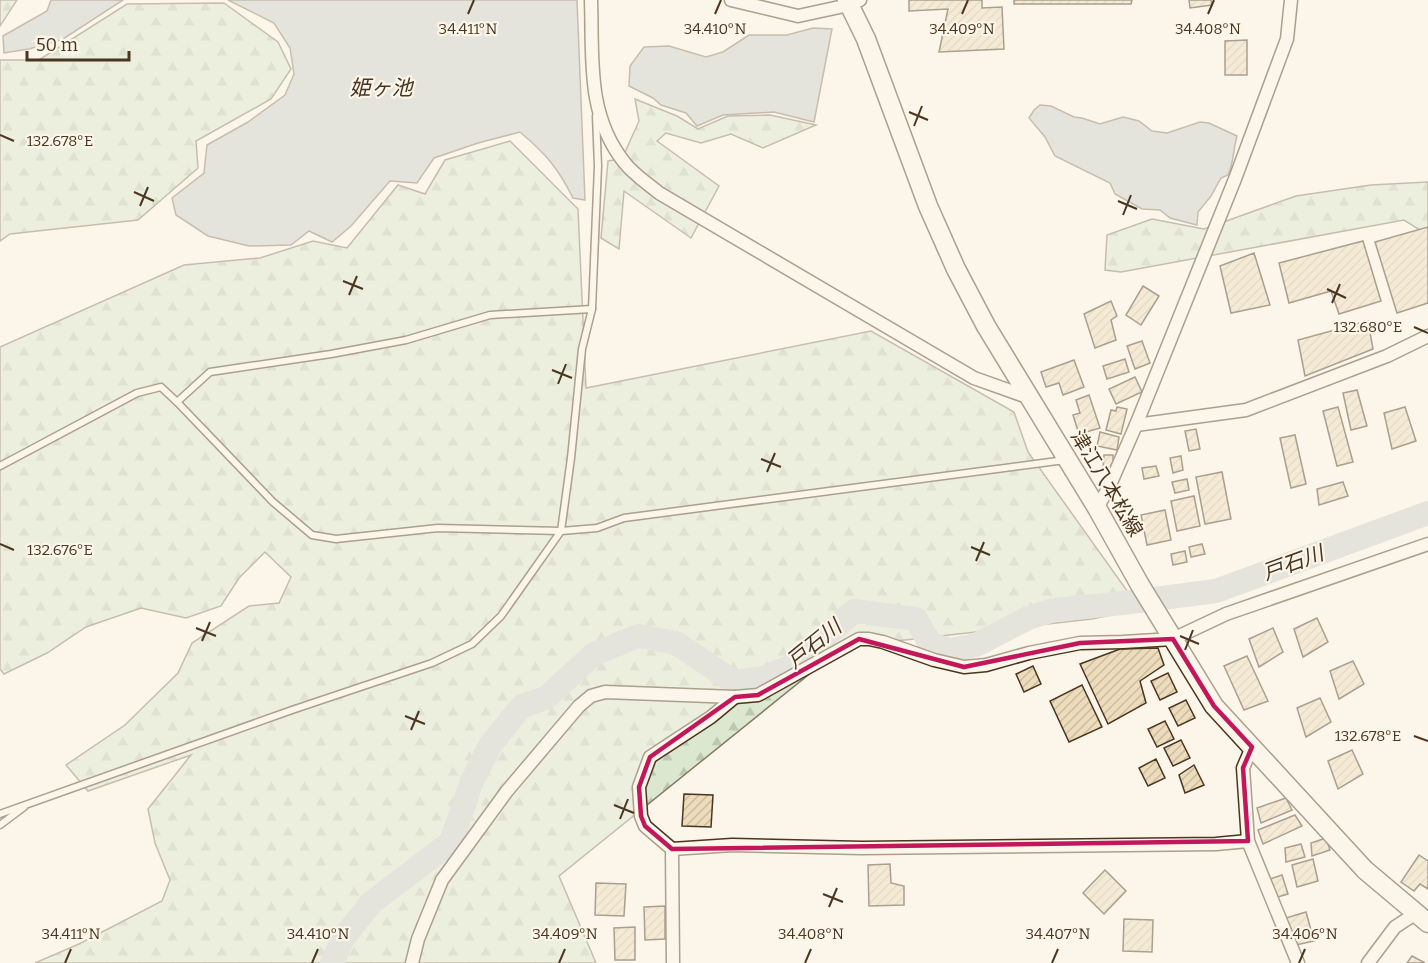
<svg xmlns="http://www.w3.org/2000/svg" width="1428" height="963" viewBox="0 0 1428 963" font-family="Bitter,'Noto Sans JP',serif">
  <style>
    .forest { fill: url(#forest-firs); stroke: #887966; stroke-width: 1.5 }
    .water { fill: #c9cecd; stroke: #887966; stroke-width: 1.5 }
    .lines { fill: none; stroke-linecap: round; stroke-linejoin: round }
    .river { stroke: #c9cecd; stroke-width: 24 }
    .building { fill: url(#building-hatch); stroke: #4a3520; stroke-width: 1.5 }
    .service-casing { stroke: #4a3520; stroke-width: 9 }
    .minor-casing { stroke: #4a3520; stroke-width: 15 }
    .secondary-casing { stroke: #4a3520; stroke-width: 21 }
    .service { stroke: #fbf6e9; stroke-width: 6 }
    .minor { stroke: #fbf6e9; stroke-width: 12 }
    .secondary { stroke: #fbf6e9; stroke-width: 18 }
    .marked { fill: none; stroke: #c2185b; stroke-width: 4.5; stroke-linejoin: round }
    .ticks { fill: none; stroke: #4a3520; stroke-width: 2 }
    .labels { text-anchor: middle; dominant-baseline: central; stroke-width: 4.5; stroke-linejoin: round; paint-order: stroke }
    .street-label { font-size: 20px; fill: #4a3520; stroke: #fbf6e9 }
    .water-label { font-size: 21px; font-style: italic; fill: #4a3520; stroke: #fbf6e9 }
    .ticks-label { font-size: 15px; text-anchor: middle; fill: #4a3520; stroke: #fbf6e9; stroke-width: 4.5; stroke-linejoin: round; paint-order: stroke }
  </style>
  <defs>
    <pattern id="forest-firs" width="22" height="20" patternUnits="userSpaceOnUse" patternTransform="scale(1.5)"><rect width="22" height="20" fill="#dce7d0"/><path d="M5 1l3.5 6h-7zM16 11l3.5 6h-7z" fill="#bec7b2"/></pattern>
    <pattern id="building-hatch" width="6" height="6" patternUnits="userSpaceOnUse" patternTransform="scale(1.5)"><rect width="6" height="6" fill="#ecdcbc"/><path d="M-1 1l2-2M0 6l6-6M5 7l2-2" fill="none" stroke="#ccbda1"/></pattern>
  </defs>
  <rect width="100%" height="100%" fill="#fbf6e9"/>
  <g class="forest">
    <path d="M0 0H17L0 26Z"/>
    <path d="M224 3 278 42 291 69 271 99 196 141 198 168 138 220 10 234 0 241V60H39L127 4Z"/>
    <path d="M635 99 677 116 698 129 728 116 770 115 816 125 763 148 731 134 701 143 666 133 657 141 719 186 691 238 624 191 619 249 601 238 608 161 622 159 639 121Z"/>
    <path d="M510 141 578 209 586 388 871 331 1014 412 1028 452 1140 609 1092 619 843 647 559 876 596 963H35L79 944 162 901 170 880 155 843 148 809 191 755 88 791 66 765 125 725 178 673 192 643 249 606 279 603 291 577 265 552 239 578 221 606 186 618 141 608 86 627 47 653 4 674 0 669V347L184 265 260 258 313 241 347 248 398 185 425 194 445 160Z"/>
    <path d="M1428 182V235L1404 220 1121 272 1105 270 1107 235 1152 219 1204 229 1296 196 1371 185Z"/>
  </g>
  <g class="water">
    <path d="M51 0H123L63 39 29 49 4 53 3 36 47 11Z"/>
    <path d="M228 0H577L585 200 573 198C558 168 546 154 520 132L478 143 434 158 417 183 390 181 351 226 332 242 309 231 291 245 249 246 208 236 176 215 172 198 204 173 207 145 248 122 285 95 294 74 290 48 274 23Z"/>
    <path d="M813 28 832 29 814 122 774 112 723 115 697 126 686 113 661 105 653 98 629 86 630 66 644 47 669 46 706 57 723 52 749 35H787Z"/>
    <path d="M1040 105 1051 106 1074 117 1082 118 1100 124 1123 117 1139 121 1152 131 1167 133 1200 122 1209 123 1237 136C1233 150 1234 162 1228 175L1221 178 1211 196 1198 212 1197 225 1170 218 1160 210 1142 209 1115 194 1110 183 1055 156 1045 137 1029 118 1034 110Z"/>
  </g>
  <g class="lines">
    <path class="river" d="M332 963 343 938 371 903 451 842 472 781 491 744 522 706 546 698 594 654 638 636 676 643 734 682 763 678 790 667 854 611 916 619 930 644 950 650 976 645 1028 618 1054 610 1123 603 1216 591 1428 513"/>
  </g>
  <g class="building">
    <path d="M909 0H982V8L1002 7 1004 49 939 52 948 9 909 11Z"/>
    <path d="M1014 0H1132L1131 4H1014Z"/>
    <path d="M1189 0H1211L1212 5 1190 8Z"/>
    <path d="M1247 40V75H1225V41Z"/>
    <path d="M1428 227V303L1397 313 1375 242Z"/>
    <path d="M1363 241 1381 301 1339 314 1331 291 1289 303 1279 263Z"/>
    <path d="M1254 253 1270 305 1231 313 1220 266Z"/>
    <path d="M1143 286 1159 296 1141 325 1126 315Z"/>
    <path d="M1111 301 1117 316 1111 320 1116 340 1095 348 1084 314Z"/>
    <path d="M1368 321 1373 349 1305 376 1298 340Z"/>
    <path d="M1142 341 1150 363 1135 369 1127 346Z"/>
    <path d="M1125 359 1129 372 1107 379 1103 366Z"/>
    <path d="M1074 360 1084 387 1063 395 1059 383 1046 387 1041 372Z"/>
    <path d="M1135 377 1142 392 1116 404 1109 389Z"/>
    <path d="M1357 390 1367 426 1351 430 1343 393Z"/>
    <path d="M1089 395 1100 428 1079 434 1073 415 1080 413 1076 400Z"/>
    <path d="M1117 407 1127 409 1121 434 1106 430 1111 410 1116 411Z"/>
    <path d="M1338 407 1353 462 1337 466 1323 411Z"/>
    <path d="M1405 407 1416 441 1392 449 1384 413Z"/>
    <path d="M1196 429 1200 449 1189 451 1185 431Z"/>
    <path d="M1100 432 1119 437 1117 450 1097 446Z"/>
    <path d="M1295 435 1306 484 1291 488 1280 438Z"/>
    <path d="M1104 455H1113V470H1103Z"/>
    <path d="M1181 456 1183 470 1173 473 1170 458Z"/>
    <path d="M1156 466 1159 476 1144 479 1142 468Z"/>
    <path d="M1222 472 1231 519 1205 524 1196 477Z"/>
    <path d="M1187 479 1189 490 1175 493 1172 482Z"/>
    <path d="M1343 482 1348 496 1319 505 1317 489Z"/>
    <path d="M1194 496 1200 526 1177 531 1171 501Z"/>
    <path d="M1165 510 1171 540 1147 545 1141 515Z"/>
    <path d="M1202 544 1205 554 1191 557 1189 547Z"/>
    <path d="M1185 551 1187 562 1173 565 1171 554Z"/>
    <path d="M1317 618 1328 642 1303 657 1294 629Z"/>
    <path d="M1273 628 1283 652 1259 667 1249 639Z"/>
    <path d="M1158 648 1164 665 1140 681 1146 703 1108 724 1080 664 1120 649Z"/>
    <path d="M1247 656 1268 701 1244 710 1224 666Z"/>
    <path d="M1353 661 1364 684 1339 699 1330 671Z"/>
    <path d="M1033 666 1041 684 1024 692 1016 674Z"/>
    <path d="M1168 673 1177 692 1160 700 1151 681Z"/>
    <path d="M1082 685 1102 727 1069 742 1050 701Z"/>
    <path d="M1320 698 1331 722 1306 737 1297 708Z"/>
    <path d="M1186 700 1195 718 1178 726 1169 708Z"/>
    <path d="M1165 721 1174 739 1157 747 1148 729Z"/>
    <path d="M1181 740 1190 758 1173 766 1164 748Z"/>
    <path d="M1352 750 1363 774 1338 789 1328 761Z"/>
    <path d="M1156 759 1165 778 1148 786 1139 768Z"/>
    <path d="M1194 765 1204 785 1185 793 1179 775Z"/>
    <path d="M684 794 713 795 711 827 682 826Z"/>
    <path d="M1286 798 1292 810 1261 823 1257 808Z"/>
    <path d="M1295 815 1302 826 1263 844 1258 830Z"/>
    <path d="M1326 838 1330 850 1312 856 1311 843Z"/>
    <path d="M1301 844 1305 857 1286 862 1285 848Z"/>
    <path d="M1419 855 1428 861V889L1420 884 1414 891 1401 882Z"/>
    <path d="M1313 859 1318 881 1297 887 1292 865Z"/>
    <path d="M890 864 891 883 904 886V905L869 906 868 865Z"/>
    <path d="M1105 870 1126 891 1104 914 1083 893Z"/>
    <path d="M1282 875 1288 894 1271 899 1267 880Z"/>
    <path d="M596 883 626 884 624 916 595 915Z"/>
    <path d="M665 906V939L645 940 644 907Z"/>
    <path d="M1306 912 1314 941 1291 946 1286 918Z"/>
    <path d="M1124 919 1153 920 1152 952 1123 951Z"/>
    <path d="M635 927V960H615L614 928Z"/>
    <path d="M1412 956 1425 963H1407Z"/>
  </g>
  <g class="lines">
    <defs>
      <g id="service">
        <path d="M177 402 210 372 331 354 406 340 490 315 592 309"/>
        <path d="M0 466 137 393 161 387 177 402 273 502 312 535 336 539 438 528 561 531 597 528 624 518 1065 460"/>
        <path d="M0 814 292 710 432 663 472 644 501 616 561 531 571 458 582 349 592 309 598 166 596 116"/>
        <path d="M0 825 24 807"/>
      </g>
      <g id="minor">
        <path d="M591 0C593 57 586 114 624 162 633 174 647 183 659 193L974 378 1030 398"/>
        <path d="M731 0 798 16 849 5 860 0"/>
        <path d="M1136 425 1246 410 1387 356 1428 336"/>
        <path d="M1097 508 1109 487 1136 425 1235 179 1287 39 1291 0"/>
        <path d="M735 697 711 717 650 757 639 787 641 816 645 826 672 849 732 845 862 848 1216 844 1248 841"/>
        <path d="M1252 747 1243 768 1248 841 1298 963"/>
        <path d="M672 849 673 963"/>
        <path d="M412 963 418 939 442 880 507 791 579 706 591 696 605 692 735 697 758 695 859 639H869L883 642 934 660 964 667 986 665 1029 653 1080 643 1123 642 1173 639 1226 614 1428 544"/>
        <path d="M1368 963 1395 927 1415 914"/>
      </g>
      <path id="secondary" d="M847 0 866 39 928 206 956 269 986 326 1097 508 1140 585 1214 706 1365 870 1428 923"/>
    </defs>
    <use href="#service" class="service-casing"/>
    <use href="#minor" class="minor-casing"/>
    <use href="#secondary" class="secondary-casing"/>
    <use href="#service" class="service"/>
    <use href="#minor" class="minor"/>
    <use href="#secondary" class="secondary"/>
  </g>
  <path d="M0 0H1428V963H0ZM859 639 964 667 1080 643 1173 639 1214 706 1252 747 1243 768 1248 841 672 849 645 826 641 816 639 787 650 757 735 697 758 695Z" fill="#fbf6e9" fill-opacity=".55" fill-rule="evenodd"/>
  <path class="marked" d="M859 639 964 667 1080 643 1173 639 1214 706 1252 747 1243 768 1248 841 672 849 645 826 641 816 639 787 650 757 735 697 758 695Z"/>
  <path class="ticks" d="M468 14 474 0M715 14 721 0M962 14 968 0M1208 14 1214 0M909 112 928 120M914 126 922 106M0 135 14 141M134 192 154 201M1118 201 1137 209M140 206 148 187M1123 215 1131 195M343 281 363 289M1327 289 1346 298M349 295 357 276M1332 303 1340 284M1414 327 1428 333M552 370 572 378M558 384 566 364M761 459 781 467M767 472 775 453M0 544 14 550M971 547 990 555M976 561 984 542M196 628 216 636M1180 636 1199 644M202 641 210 622M1185 650 1193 630M405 716 425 724M411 730 419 711M1414 736 1428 741M614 805 634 813M620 819 628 799M823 894 843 902M829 907 837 888M65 963 71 949M312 963 318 949M559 963 565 949M805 963 811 949M1052 963 1058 949M1299 963 1305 949"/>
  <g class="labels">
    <g class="street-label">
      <text transform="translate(1107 483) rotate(59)">津江八本松線</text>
    </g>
    <g class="water-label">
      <text x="381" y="88">姫ヶ池</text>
      <text transform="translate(1293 563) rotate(-20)">戸石川</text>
      <text transform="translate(814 644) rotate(-39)">戸石川</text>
    </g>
  </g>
  <g class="ticks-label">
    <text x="468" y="34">34.411°N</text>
    <text x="715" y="34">34.410°N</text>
    <text x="1208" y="34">34.408°N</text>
    <text x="962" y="34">34.409°N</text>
    <text x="60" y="146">132.678°E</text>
    <text x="1368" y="332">132.680°E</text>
    <text x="60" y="555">132.676°E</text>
    <text x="1368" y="741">132.678°E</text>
    <text x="71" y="939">34.411°N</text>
    <text x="318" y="939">34.410°N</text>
    <text x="565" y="939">34.409°N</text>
    <text x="811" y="939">34.408°N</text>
    <text x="1058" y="939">34.407°N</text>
    <text x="1305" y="939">34.406°N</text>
  </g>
  <path d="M27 51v9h102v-9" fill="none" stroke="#4a3520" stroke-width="3"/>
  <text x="36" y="51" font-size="18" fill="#4a3520" stroke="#fbf6e9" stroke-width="4.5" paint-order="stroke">50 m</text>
</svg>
